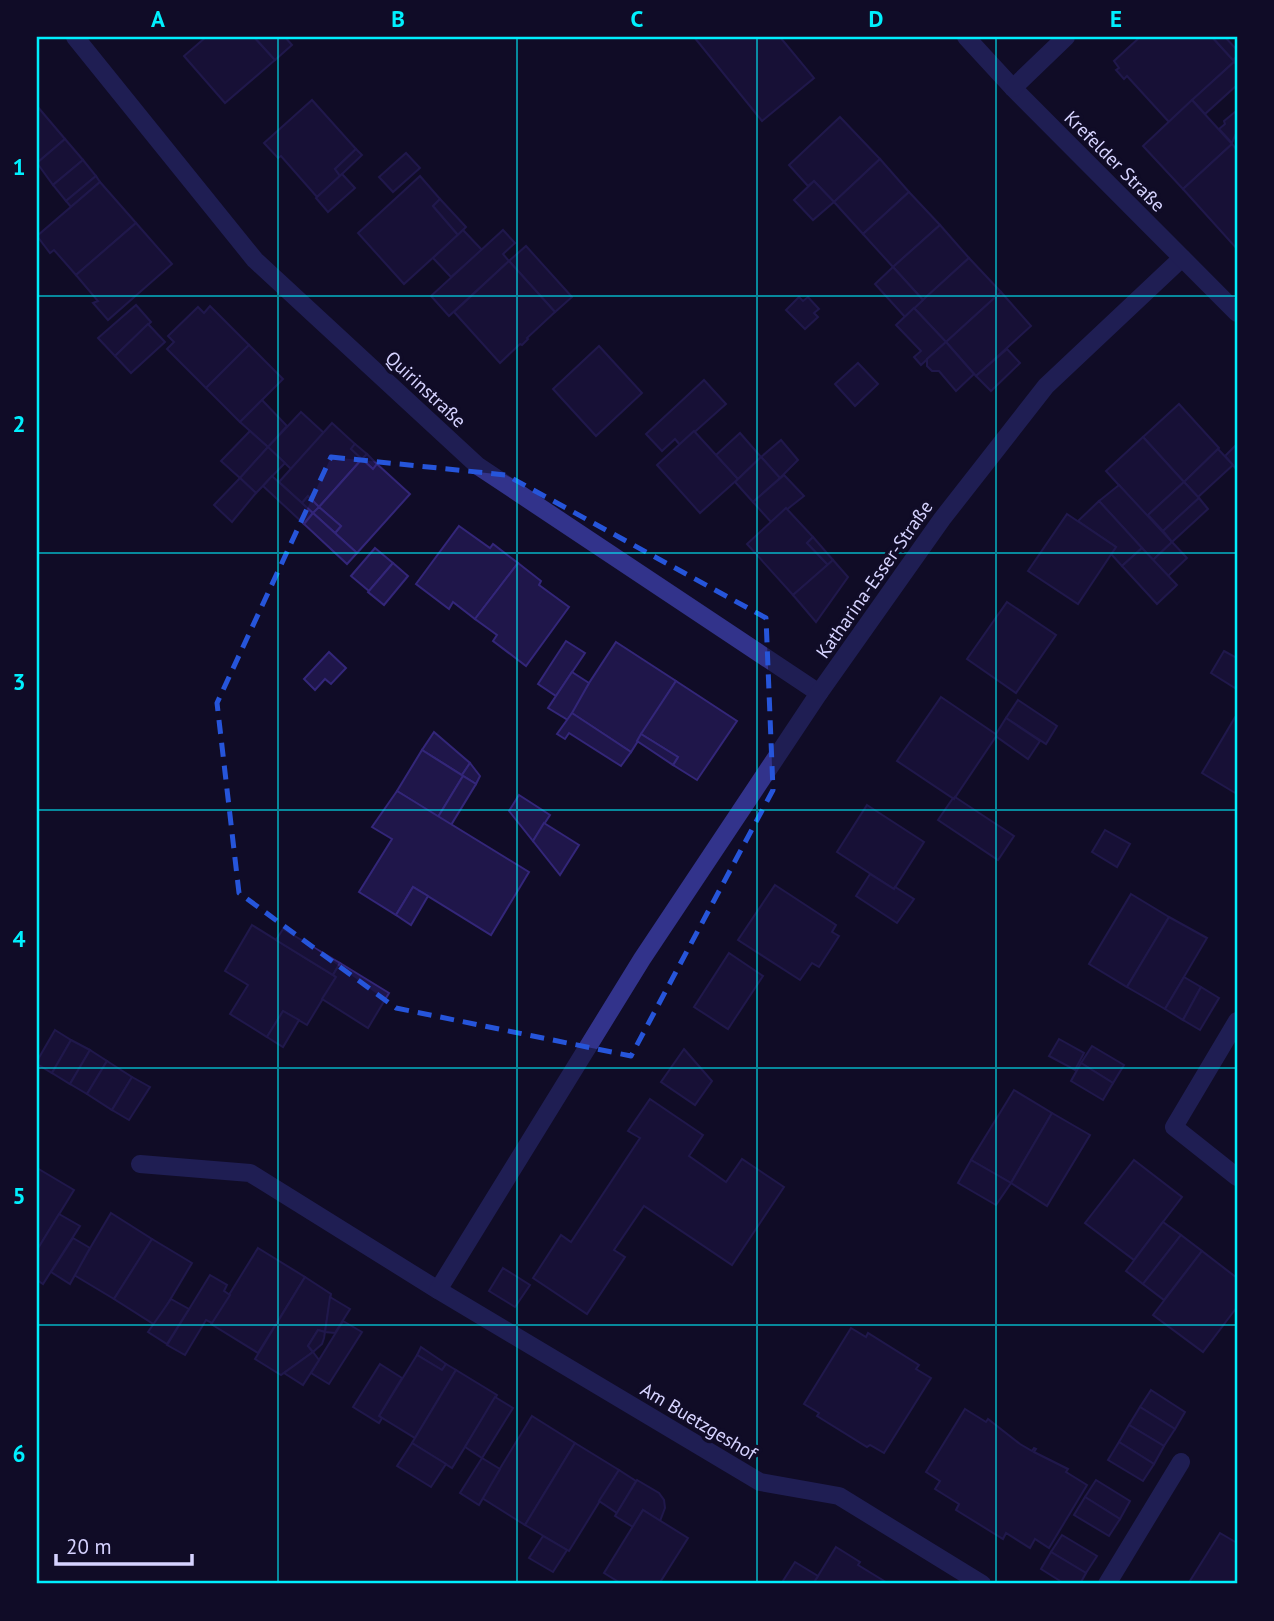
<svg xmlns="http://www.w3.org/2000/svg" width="1274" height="1621" viewBox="0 0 1274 1621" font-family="'PT Sans',sans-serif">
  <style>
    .building { fill: #1f164a; stroke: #332679; stroke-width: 2 }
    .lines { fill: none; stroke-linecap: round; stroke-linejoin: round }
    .service { stroke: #32338b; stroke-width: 18 }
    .minor { stroke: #32338b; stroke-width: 18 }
    .tertiary { stroke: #32338b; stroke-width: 18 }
    .marked { fill: none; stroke: #2655da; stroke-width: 5; stroke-dasharray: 14 9; stroke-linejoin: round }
    .grid { fill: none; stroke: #00f0fe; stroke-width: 2; stroke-opacity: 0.55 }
    .labels { text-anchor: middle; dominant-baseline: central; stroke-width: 7; stroke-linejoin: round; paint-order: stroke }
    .street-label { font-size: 19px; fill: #d6d3ff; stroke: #100c27 }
    .neatline { fill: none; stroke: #00f0fe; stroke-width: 2.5 }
    .grid-label { font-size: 23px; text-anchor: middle; font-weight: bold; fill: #00f0fe }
  </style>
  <rect width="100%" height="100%" fill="#100c27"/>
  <g class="building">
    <path d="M206 37H254L275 60 225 103 184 56Z"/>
    <path d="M254 37H285L292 45 275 60Z"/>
    <path d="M694 37H780L814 78 762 121Z"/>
    <path d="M1140 37H1212L1233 60 1237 56V59L1169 122 1127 76 1124 79 1116 70 1119 68 1114 61Z"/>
    <path d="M1212 37H1225L1237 50V56L1233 60Z"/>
    <path d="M1234 62 1237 65V85L1205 114 1192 100Z"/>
    <path d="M312 100 356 149 335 169 340 176 317 197 281 156 278 158 264 143Z"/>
    <path d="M1192 100 1232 144 1183 189 1143 146Z"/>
    <path d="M37 106 65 139 37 163Z"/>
    <path d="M1235 112 1237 115V131L1232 143 1219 129 1225 124 1224 121Z"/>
    <path d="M840 117 880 159 834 202 814 181 808 186 789 165Z"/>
    <path d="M65 139 83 160 53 185 37 163Z"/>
    <path d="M1232 144 1237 150V249L1183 189Z"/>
    <path d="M356 149 362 155 340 176 335 169Z"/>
    <path d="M406 153 420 168 393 192 379 177Z"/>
    <path d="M880 159 909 192 863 234 834 202Z"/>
    <path d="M83 160 96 176 66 201 53 185Z"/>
    <path d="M342 174 355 188 328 212 316 198Z"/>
    <path d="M96 176 100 182 71 207 66 201Z"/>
    <path d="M420 176 440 199 433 206 458 235 404 284 358 233Z"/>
    <path d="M814 181 834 202 813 220 794 200Z"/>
    <path d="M100 182 136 223 76 275 54 250 50 253 37 236Z"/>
    <path d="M909 192 940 225 893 267 863 234Z"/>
    <path d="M440 199 466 227 458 235 433 206Z"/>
    <path d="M136 223 172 264 108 320 93 303 98 301 76 275Z"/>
    <path d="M940 225 969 258 923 300 893 267Z"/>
    <path d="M463 230 482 250 451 277 433 258Z"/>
    <path d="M503 230 515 243 503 254 509 261 449 316 431 296Z"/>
    <path d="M526 246 572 297 555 312 509 261Z"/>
    <path d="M969 258 1001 292 946 342 914 308Z"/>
    <path d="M509 261 555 312 527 338 528 339 522 345 520 344 500 363 454 312Z"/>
    <path d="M893 267 923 300 905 317 875 284Z"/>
    <path d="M1001 292 1031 326 976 376 946 342Z"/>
    <path d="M799 297 803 301 808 297 819 309 814 313 818 317 805 329 786 310Z"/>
    <path d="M136 305 151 322 115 356 98 338Z"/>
    <path d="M210 306 249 345 206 388 167 349 174 342 168 336 198 307 204 313Z"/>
    <path d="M914 308 946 342 921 365 914 357 921 351 896 325Z"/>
    <path d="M148 324 165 342 131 373 115 356Z"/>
    <path d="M946 342 974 374 956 391 939 371H932L927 366V359Z"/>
    <path d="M249 345 283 379 240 422 206 388Z"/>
    <path d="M599 346 642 393 596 436 553 389Z"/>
    <path d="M1007 349 1020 363 991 391 976 376Z"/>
    <path d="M858 363 878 384 855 406 835 384Z"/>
    <path d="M704 380 726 404 680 445 675 439 662 451 646 434Z"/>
    <path d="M262 400 287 426 268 447 240 422Z"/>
    <path d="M1179 404 1219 448 1184 482 1143 437Z"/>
    <path d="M301 412 324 433 291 469 268 447Z"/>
    <path d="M332 423 355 444 351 449 362 459 319 507 308 496 302 503 279 482Z"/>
    <path d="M250 431 268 447 240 478 221 461Z"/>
    <path d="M694 431 738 479 700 513 657 465Z"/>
    <path d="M740 433 761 457 738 479 716 455Z"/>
    <path d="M1143 437 1184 482 1147 516 1106 471Z"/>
    <path d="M781 440 798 460 780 478 761 457Z"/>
    <path d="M355 444 367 454 362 459 351 449Z"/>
    <path d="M1237 444V470L1225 456Z"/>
    <path d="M268 447 285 463 256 493 240 478Z"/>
    <path d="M1218 449 1233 465 1198 497 1184 482Z"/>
    <path d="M367 454 377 464 373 469 362 459Z"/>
    <path d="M761 457 780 478 753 502 735 482Z"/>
    <path d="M362 459 373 469 377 464 410 494 357 553 335 533 341 526 319 507Z"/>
    <path d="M784 475 804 496 771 522 753 502Z"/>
    <path d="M272 476 313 513 304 524 263 486Z"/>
    <path d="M240 478 256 493 232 522 214 505Z"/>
    <path d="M1184 482 1199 498 1163 531 1148 515Z"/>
    <path d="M1119 485 1172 542 1153 560 1099 501Z"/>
    <path d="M308 496 319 507 313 513 302 503Z"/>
    <path d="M1199 498 1208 509 1172 542 1163 531Z"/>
    <path d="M1099 501 1142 548 1122 566 1111 554 1116 547 1078 521Z"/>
    <path d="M319 507 341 526 335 533 313 513Z"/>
    <path d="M786 508 813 537 807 543 828 565 793 595 747 544Z"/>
    <path d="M313 513 357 553 347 564 304 524Z"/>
    <path d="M1067 514 1116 547 1078 604 1028 571Z"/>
    <path d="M459 526 490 548 493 544 518 563 475 619 453 602 449 609 416 584Z"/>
    <path d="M813 537 833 560 828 565 807 543Z"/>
    <path d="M1172 542 1187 558 1168 576 1153 560Z"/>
    <path d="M375 548 393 563 369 591 351 576Z"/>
    <path d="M1142 548 1177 585 1157 604 1122 566Z"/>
    <path d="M833 560 848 577 816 622 793 595Z"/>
    <path d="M393 563 408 576 384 605 368 592Z"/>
    <path d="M518 563 541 581 539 585 569 607 526 666 493 641 497 635 475 619Z"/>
    <path d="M1007 602 1056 635 1016 693 967 659Z"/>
    <path d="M566 641 585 653 556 696 538 684Z"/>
    <path d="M616 642 676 681 631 752 570 712Z"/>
    <path d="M1224 651 1237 658V684L1235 688 1211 673Z"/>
    <path d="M329 652 346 668 331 684 325 679 315 690 304 679Z"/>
    <path d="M572 672 589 683 568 720 548 708Z"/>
    <path d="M676 681 737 721 697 780 673 765 678 757 641 734Z"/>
    <path d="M941 697 997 735 954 799 897 761Z"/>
    <path d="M1018 700 1057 726 1046 744 1006 718Z"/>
    <path d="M572 713 631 752 621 766 569 733 565 739 557 734Z"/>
    <path d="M1237 714V794L1202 773Z"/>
    <path d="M1006 718 1040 741 1028 759 997 737 996 734Z"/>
    <path d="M434 732 470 763 462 775 422 750Z"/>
    <path d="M641 734 678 757 673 765 637 741Z"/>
    <path d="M422 750 463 776 438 817 397 791Z"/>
    <path d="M470 763 480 776 476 784 462 775Z"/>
    <path d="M463 776 476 784 451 825 438 817Z"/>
    <path d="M397 791 529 872 491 935 413 887 396 915 359 892 392 839 372 827Z"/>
    <path d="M519 795 550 815 533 841 509 811Z"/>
    <path d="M955 797 1014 836 998 860 938 820 953 798 954 799Z"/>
    <path d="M867 805 924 842 894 889 837 852Z"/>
    <path d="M544 823 579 845 560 875 533 841Z"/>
    <path d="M1105 830 1130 844 1117 867 1092 852Z"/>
    <path d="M870 874 894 889 895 887 914 899 897 923 856 896Z"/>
    <path d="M775 885 836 925 832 932 839 936 819 967 812 963 800 980 738 940Z"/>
    <path d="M413 887 428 896 411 925 396 915Z"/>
    <path d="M1131 894 1169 917 1127 987 1089 964Z"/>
    <path d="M1169 917 1207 938 1165 1009 1127 987Z"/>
    <path d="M252 925 336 977 307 1025 283 1011 267 1037 230 1014 248 985 225 971Z"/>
    <path d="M283 929 340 963 333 975 276 940Z"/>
    <path d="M729 953 763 976 728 1029 694 1007Z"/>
    <path d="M340 963 389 993 368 1028 322 999 336 977 333 975Z"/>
    <path d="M1184 977 1201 987 1183 1020 1165 1009Z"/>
    <path d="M1201 987 1219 998 1200 1030 1183 1020Z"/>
    <path d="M283 1011 299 1020 283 1047 267 1037Z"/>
    <path d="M55 1030 71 1040 52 1073 37 1064V1061Z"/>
    <path d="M1059 1039 1084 1053 1075 1070 1049 1056Z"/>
    <path d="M71 1040 90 1050 70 1084 52 1073Z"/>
    <path d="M1092 1046 1124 1065 1113 1083 1081 1063Z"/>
    <path d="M684 1049 712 1081 695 1105 661 1082Z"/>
    <path d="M90 1050 107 1061 87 1094 70 1084Z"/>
    <path d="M107 1061 132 1077 112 1110 87 1094Z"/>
    <path d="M1081 1063 1113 1083 1103 1100 1071 1081Z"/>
    <path d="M132 1077 150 1087 129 1120 112 1110Z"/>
    <path d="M1014 1090 1052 1113 1011 1183 971 1160Z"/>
    <path d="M650 1099 703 1135 689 1156 726 1182 742 1159 784 1187 732 1265 644 1206 614 1250 625 1257 587 1314 533 1278 561 1235 571 1242 640 1138 628 1131Z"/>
    <path d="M1052 1113 1090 1135 1047 1206 1011 1183Z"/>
    <path d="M971 1160 1011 1183 996 1205 958 1183Z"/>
    <path d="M1134 1160 1182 1197 1134 1260 1085 1223Z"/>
    <path d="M37 1168 74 1190 37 1250Z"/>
    <path d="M111 1213 152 1239 114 1299 74 1275Z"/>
    <path d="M59 1214 80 1226 43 1284 37 1280V1250Z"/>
    <path d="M1163 1222 1181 1235 1143 1284 1126 1271Z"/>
    <path d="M1181 1235 1202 1251 1164 1300 1143 1284Z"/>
    <path d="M73 1238 90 1248 70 1284 51 1272Z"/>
    <path d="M152 1239 192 1263 155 1325 114 1299Z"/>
    <path d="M258 1248 305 1277 258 1353 211 1324Z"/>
    <path d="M1202 1251 1237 1278V1307L1203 1352 1153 1315Z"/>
    <path d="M503 1268 530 1285 515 1307 489 1291Z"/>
    <path d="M210 1275 227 1285 224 1291 230 1295 212 1323 206 1320 185 1355 167 1345Z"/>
    <path d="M305 1277 331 1294 325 1332 318 1330 308 1346 313 1352 281 1375 255 1359Z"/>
    <path d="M330 1297 350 1309 335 1333 325 1332Z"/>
    <path d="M171 1299 189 1309 167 1344 148 1332Z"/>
    <path d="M343 1321 362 1332 329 1384 311 1373Z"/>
    <path d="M851 1328 866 1337 868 1333 919 1365 916 1369 931 1378 884 1453 870 1445 867 1447 817 1416 819 1413 804 1404Z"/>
    <path d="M318 1330 325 1332 324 1338 322 1344 313 1352 308 1346Z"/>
    <path d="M421 1347 446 1364 442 1370 417 1355Z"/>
    <path d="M313 1352 319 1360 303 1385 284 1373Z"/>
    <path d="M417 1355 442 1370 446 1364 456 1370 415 1438 379 1416Z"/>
    <path d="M380 1364 402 1378 379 1416 382 1418 379 1423 353 1407Z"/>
    <path d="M456 1370 497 1395 452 1468 412 1443Z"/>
    <path d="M1151 1390 1185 1412 1175 1429 1140 1407Z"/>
    <path d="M495 1397 513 1408 482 1458 465 1447Z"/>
    <path d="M1140 1407 1175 1429 1164 1446 1129 1425Z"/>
    <path d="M965 1409 986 1422 988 1419 1020 1444 1032 1451 1034 1448 1036 1449 1034 1452 1068 1469 1066 1472 1087 1485 1049 1548 1035 1539 1030 1548 1006 1533 1003 1539 956 1510 959 1504 935 1489 940 1481 926 1472Z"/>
    <path d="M532 1416 575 1443 525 1525 482 1498Z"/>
    <path d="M1129 1425 1164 1446 1154 1464 1119 1442Z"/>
    <path d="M1119 1442 1154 1464 1143 1481 1108 1460Z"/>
    <path d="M412 1443 446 1464 431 1487 397 1466Z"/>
    <path d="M575 1443 619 1470 569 1551 525 1525Z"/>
    <path d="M482 1458 500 1469 479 1505 460 1493Z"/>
    <path d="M619 1470 636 1481 617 1513 599 1501Z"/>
    <path d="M637 1480 659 1493 664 1500 665 1508 660 1521 643 1510 633 1527 615 1516Z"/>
    <path d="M1096 1480 1130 1501 1120 1519 1085 1497Z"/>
    <path d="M1085 1497 1120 1519 1109 1536 1074 1515Z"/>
    <path d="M643 1510 688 1538 659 1584H622L604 1573Z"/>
    <path d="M1220 1533 1237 1543V1584H1188Z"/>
    <path d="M1062 1535 1097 1556 1086 1573 1051 1552Z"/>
    <path d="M543 1536 567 1550 553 1572 529 1558Z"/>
    <path d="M836 1547 860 1562 858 1565 889 1584H813Z"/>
    <path d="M1051 1552 1086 1573 1080 1584H1065L1041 1569Z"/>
    <path d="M795 1562 818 1576 813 1584H781Z"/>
  </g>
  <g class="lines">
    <path class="service" d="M1107 1584 1181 1462"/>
    <g class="minor">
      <path d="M75 37 255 260 478 466 819 693"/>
      <path d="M1237 1021 1174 1127 1237 1177"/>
      <path d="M140 1164 250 1173 438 1290"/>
      <path d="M982 1584 839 1496 760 1482 438 1290 642 959 819 693 942 519 1046 386 1182 258"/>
    </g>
    <g class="tertiary">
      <path d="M966 37 1013 88 1237 313"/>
      <path d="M1013 88 1066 37"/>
    </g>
  </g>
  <path d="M0 0H1274V1621H0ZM331 457 506 475 766 618 773 790 631 1056 396 1008 239 893 217 703Z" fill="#100c27" fill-opacity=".55" fill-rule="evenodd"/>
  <path class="marked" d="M331 457 506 475 766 618 773 790 631 1056 396 1008 239 893 217 703Z"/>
  <path class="grid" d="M278 37V1584M517 37V1584M757 37V1584M996 37V1584M37 296H1237M37 553H1237M37 810H1237M37 1068H1237M37 1325H1237"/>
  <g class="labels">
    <g class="street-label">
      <text transform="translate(1115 161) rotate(45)">Krefelder Straße</text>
      <text transform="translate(426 389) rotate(43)">Quirinstraße</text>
      <text transform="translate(874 579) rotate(-55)">Katharina-Esser-Straße</text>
      <text transform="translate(699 1421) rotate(31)">Am Buetzgeshof</text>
    </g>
  </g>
  <rect width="1274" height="1621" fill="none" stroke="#100c27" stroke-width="77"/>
  <path d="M56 1554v10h136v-10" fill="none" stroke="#d6d3ff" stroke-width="3.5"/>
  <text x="66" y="1554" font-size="21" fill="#d6d3ff" stroke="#100c27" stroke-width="5" paint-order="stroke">20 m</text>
  <rect x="38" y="38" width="1198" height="1544" class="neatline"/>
  <g class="grid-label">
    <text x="158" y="27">A</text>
    <text x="398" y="27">B</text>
    <text x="637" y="27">C</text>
    <text x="876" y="27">D</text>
    <text x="1116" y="27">E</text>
    <text x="19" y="175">1</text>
    <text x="19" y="432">2</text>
    <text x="19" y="690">3</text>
    <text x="19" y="947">4</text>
    <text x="19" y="1204">5</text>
    <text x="19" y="1462">6</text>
  </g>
</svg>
